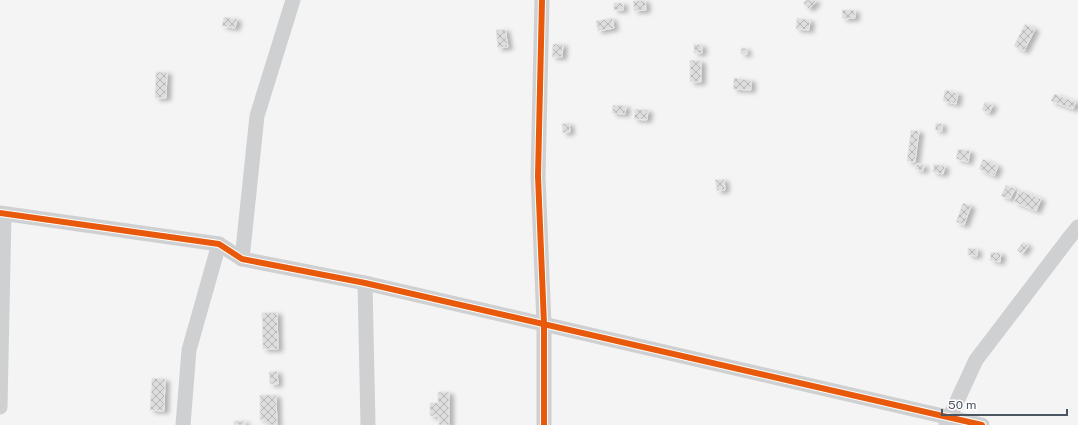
<svg xmlns="http://www.w3.org/2000/svg" width="1078" height="425" viewBox="0 0 1078 425" font-family="'Public Sans',sans-serif">
  <style>
    .building { fill: url(#building-cross-hatch); stroke: #e5e6e7; filter: url(#shadow) }
    .lines { fill: none; stroke-linecap: round; stroke-linejoin: round }
    .minor { stroke: #ced0d2; stroke-width: 15 }
    .cycleway-casing { stroke: #fff; stroke-width: 8 }
    .cycleway { stroke: #e8590c; stroke-width: 6 }
  </style>
  <defs>
    <pattern id="building-cross-hatch" width="8" height="8" patternUnits="userSpaceOnUse"><rect width="8" height="8" fill="#ddddde"/><path d="M0 0l8 8M0 8l8-8" fill="none" stroke="#b5b6b7"/></pattern>
    <filter id="shadow"><feDropShadow dx="4.5" dy="2.5" stdDeviation="2" flood-color="#0004"/></filter>
  </defs>
  <rect width="100%" height="100%" fill="#f4f4f4"/>
  <g class="building">
    <path d="M645 0 646 10 634 11 633 1Z"/>
    <path d="M806 0H815L816 2 809 9 803 3Z"/>
    <rect x="614" y="3" width="9" height="7"/>
    <path d="M842 10H855V18L843 19Z"/>
    <path d="M224 17 237 19 235 28 222 26Z"/>
    <path d="M612 18 614 28 598 31 596 21Z"/>
    <path d="M797 18 810 20 809 30 796 29Z"/>
    <path d="M1025 24 1035 29 1024 51 1014 46Z"/>
    <path d="M505 29 508 47 498 48 496 30Z"/>
    <path d="M553 44H563L562 57H552Z"/>
    <path d="M694 44 702 45V53H694Z"/>
    <path d="M741 48H746L747 54H741Z"/>
    <path d="M690 60 701 61V82H690Z"/>
    <path d="M156 72H167L166 98H155Z"/>
    <path d="M734 78 751 80V90L733 89Z"/>
    <path d="M945 90 958 93 956 104 943 101Z"/>
    <path d="M1054 94 1076 102 1073 109 1051 101Z"/>
    <path d="M985 102 993 105 989 113 982 110Z"/>
    <path d="M613 105 626 106 625 114 612 113Z"/>
    <path d="M635 109 648 110 647 120 634 119Z"/>
    <path d="M569 123 570 132 563 133 562 124Z"/>
    <path d="M936 123 942 124V131L935 130Z"/>
    <path d="M911 130 919 131 915 162 907 161Z"/>
    <path d="M958 149 970 151 968 162 956 159Z"/>
    <path d="M983 159 998 166 994 176 979 169Z"/>
    <path d="M916 164 924 165 923 171 915 169Z"/>
    <path d="M934 164 945 166 943 174 933 172Z"/>
    <path d="M724 179 725 190 717 191 715 180Z"/>
    <path d="M1006 185 1015 189 1010 199 1001 196Z"/>
    <path d="M1019 190 1041 199 1036 211 1014 202Z"/>
    <path d="M963 203 971 206 964 225 956 222Z"/>
    <path d="M1023 242 1028 246 1022 254 1017 250Z"/>
    <path d="M968 248 977 249V256L968 255Z"/>
    <path d="M991 252 1001 253 1000 262 990 260Z"/>
    <path d="M277 312 278 349H263L262 313Z"/>
    <path d="M277 371 278 384H270L269 372Z"/>
    <path d="M152 378 165 379 164 411 150 410Z"/>
    <path d="M438 392H449V425H439V416H430V403H438Z"/>
    <path d="M260 395H276L277 425H266V420H260Z"/>
    <rect x="234" y="421" width="11" height="4"/>
  </g>
  <g class="lines">
    <g class="minor">
      <path d="M542 0 538 176 544 324V425"/>
      <path d="M0 213 219 244 242 259 365 283 982 425"/>
      <path d="M242 259 257 116 293 0"/>
      <path d="M365 283 368 425"/>
      <path d="M0 407 4 214"/>
      <path d="M183 425 189 350 219 244"/>
      <path d="M946 425 976 360 1069 238 1078 227"/>
    </g>
    <defs>
      <g id="cycleway">
        <path d="M542 0 538 176 544 324V425"/>
        <path d="M0 213 219 244 242 259 365 283 982 425"/>
      </g>
    </defs>
    <use href="#cycleway" class="cycleway-casing"/>
    <use href="#cycleway" class="cycleway"/>
  </g>
  <path d="M942 409v6h125v-6" fill="none" stroke="#4a5661" stroke-width="2"/>
  <text x="948" y="409" font-size="12" fill="#4a5661" stroke="#ffffff" stroke-width="3" paint-order="stroke">50 m</text>
</svg>
